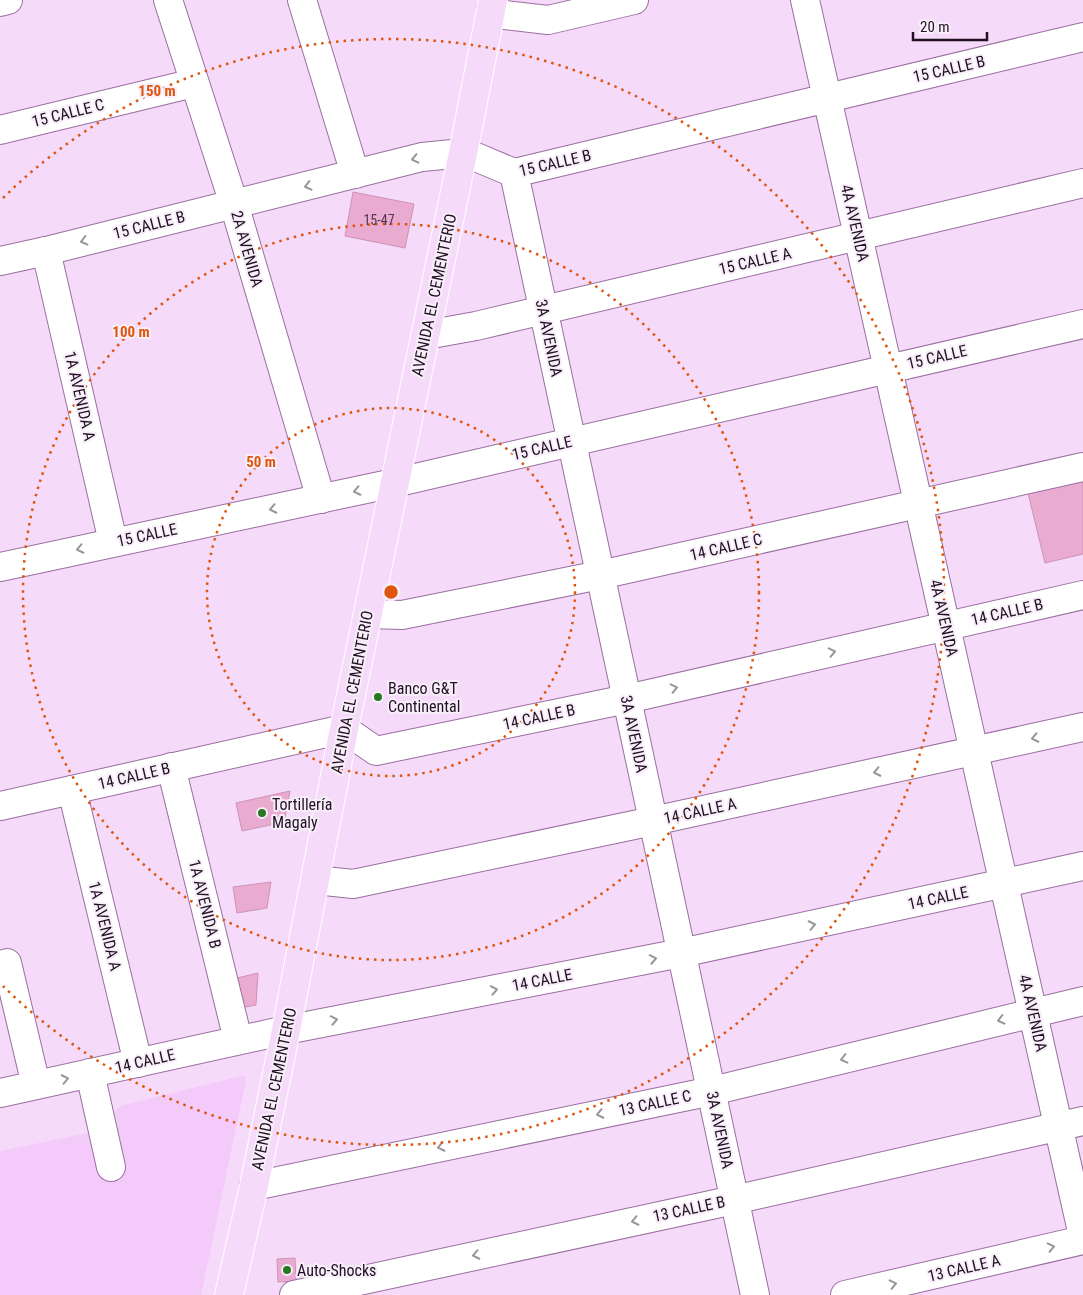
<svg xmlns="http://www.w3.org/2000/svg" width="1083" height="1295" viewBox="0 0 1083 1295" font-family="'Roboto Condensed',sans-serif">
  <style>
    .built { fill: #f3caf9 }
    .building { fill: #eaabd1; stroke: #ce92b7 }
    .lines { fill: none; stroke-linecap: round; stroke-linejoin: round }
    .minor-casing { stroke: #996f9f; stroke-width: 30 }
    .major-casing { stroke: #fff; stroke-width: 30 }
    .minor { stroke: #fff; stroke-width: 28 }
    .major { stroke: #f5dbf9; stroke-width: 28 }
    .oneway { stroke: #9b939c }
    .ring { fill: none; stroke: #de550d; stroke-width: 2.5; stroke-dasharray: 2.5 5 }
    .poi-dot { fill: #277822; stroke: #f8eef9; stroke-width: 2 }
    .labels { text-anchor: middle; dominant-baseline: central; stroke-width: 4; stroke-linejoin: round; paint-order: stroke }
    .number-label { font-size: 14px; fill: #52374e }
    .street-label { font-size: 16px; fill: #201022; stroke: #f8eef9 }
    .poi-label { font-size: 16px; fill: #201022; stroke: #f8eef9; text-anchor: start }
    .centre { fill: #de550d; stroke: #f8eef9; stroke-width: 2.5 }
    .ring-label { font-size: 15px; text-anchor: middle; font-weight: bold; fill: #de550d; stroke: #f8eef9; stroke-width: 4; stroke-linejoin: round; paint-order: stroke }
  </style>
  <rect width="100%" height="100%" fill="#f6daf9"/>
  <path class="built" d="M241 1076H244L246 1080 201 1295H0V1151L118 1127 115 1112 120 1106Z"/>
  <g class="building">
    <path d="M353 192 414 204 405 248 345 236Z"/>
    <path d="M1083 478V554L1045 563 1027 489Z"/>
    <path d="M290 791 284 822 242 831 236 803Z"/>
    <path d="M271 882 267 908 237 913 233 887Z"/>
    <path d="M258 973 256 1005 235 1009 229 980Z"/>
    <path d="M295 1258 296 1281 278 1282 277 1259Z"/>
  </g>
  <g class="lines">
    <defs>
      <g id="minor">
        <path d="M168 0 234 204 321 499"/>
        <path d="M302 0 355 174"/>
        <path d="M805 0 1083 1236"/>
        <path d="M0 2 8 0"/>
        <path d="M491 10 505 15 548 20 634 0"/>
        <path d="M0 130 194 83"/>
        <path d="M514 173 755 1295"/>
        <path d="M46 251 113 542"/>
        <path d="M0 261 46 251 422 157 463 153 476 157 514 173 1083 37"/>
        <path d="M426 335 476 326 1083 183"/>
        <path d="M0 567 394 483 1083 324"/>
        <path d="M368 614 402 615 600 575 1083 467"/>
        <path d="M171 767 238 1040"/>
        <path d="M72 790 138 1063"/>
        <path d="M0 806 344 729 376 751 627 699 1083 595"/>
        <path d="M316 880 353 884 653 821 1083 727"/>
        <path d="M7 963 36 1085"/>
        <path d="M90 1073 111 1167"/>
        <path d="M0 1093 286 1030 681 953 1083 866"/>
        <path d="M254 1186 712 1091 1083 1001"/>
        <path d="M294 1295 734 1200 1083 1121"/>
        <path d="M845 1295 1083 1240"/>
      </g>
      <path id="major" d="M229 1295 254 1186 286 1030 344 729 463 153 493 0"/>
    </defs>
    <use href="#minor" class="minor-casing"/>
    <use href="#major" class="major-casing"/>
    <use href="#minor" class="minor"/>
    <use href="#major" class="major"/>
  </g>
  <defs><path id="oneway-chevron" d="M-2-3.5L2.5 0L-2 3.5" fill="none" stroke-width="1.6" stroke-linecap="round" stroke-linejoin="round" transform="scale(1.25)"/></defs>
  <g class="oneway">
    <use href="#oneway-chevron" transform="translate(415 159) rotate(167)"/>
    <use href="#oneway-chevron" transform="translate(308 186) rotate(166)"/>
    <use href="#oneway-chevron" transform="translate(84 241) rotate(166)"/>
    <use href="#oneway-chevron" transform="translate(357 491) rotate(168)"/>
    <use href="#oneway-chevron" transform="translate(273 509) rotate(168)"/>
    <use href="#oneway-chevron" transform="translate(80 549) rotate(168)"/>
    <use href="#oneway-chevron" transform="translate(832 652) rotate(-13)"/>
    <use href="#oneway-chevron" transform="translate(674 688) rotate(-13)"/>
    <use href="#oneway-chevron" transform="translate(1035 738) rotate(168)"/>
    <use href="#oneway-chevron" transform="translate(877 772) rotate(168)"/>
    <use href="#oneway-chevron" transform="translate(812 925) rotate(-12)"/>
    <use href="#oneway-chevron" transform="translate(653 959) rotate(-11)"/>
    <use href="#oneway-chevron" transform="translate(494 990) rotate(-11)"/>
    <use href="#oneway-chevron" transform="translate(334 1020) rotate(-11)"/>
    <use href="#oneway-chevron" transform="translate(1001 1020) rotate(166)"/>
    <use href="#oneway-chevron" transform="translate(844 1059) rotate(166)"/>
    <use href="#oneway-chevron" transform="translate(65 1079) rotate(-12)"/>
    <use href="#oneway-chevron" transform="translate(600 1114) rotate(168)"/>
    <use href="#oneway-chevron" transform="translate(441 1147) rotate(168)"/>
    <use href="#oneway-chevron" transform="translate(635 1221) rotate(168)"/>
    <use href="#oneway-chevron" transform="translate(1051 1247) rotate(-13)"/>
    <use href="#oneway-chevron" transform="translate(476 1255) rotate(168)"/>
    <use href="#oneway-chevron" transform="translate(893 1284) rotate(-13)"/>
  </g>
  <g class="ring">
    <circle cx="391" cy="592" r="184"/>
    <circle cx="391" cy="592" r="368"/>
    <path d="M3 198A553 553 0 1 1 3 986"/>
  </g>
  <g class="poi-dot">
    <circle cx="378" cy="697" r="5"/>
    <circle cx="262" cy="813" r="5"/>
    <circle cx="287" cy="1270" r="5"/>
  </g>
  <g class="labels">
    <g class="number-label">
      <text x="379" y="220">15-47</text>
    </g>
    <g class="street-label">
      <text transform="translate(949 69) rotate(-13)">15 CALLE B</text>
      <text transform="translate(68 113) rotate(-14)">15 CALLE C</text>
      <text transform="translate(555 163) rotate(-13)">15 CALLE B</text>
      <text transform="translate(855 223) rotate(77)">4A AVENIDA</text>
      <text transform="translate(149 225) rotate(-14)">15 CALLE B</text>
      <text transform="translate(247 249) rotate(74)">2A AVENIDA</text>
      <text transform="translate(755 261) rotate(-13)">15 CALLE A</text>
      <text transform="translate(434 295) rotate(-78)">AVENIDA EL CEMENTERIO</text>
      <text transform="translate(549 338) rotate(78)">3A AVENIDA</text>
      <text transform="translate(937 357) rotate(-13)">15 CALLE</text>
      <text transform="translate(80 396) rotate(77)">1A AVENIDA A</text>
      <text transform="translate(542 448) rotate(-13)">15 CALLE</text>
      <text transform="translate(147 535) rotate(-12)">15 CALLE</text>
      <text transform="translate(726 547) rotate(-13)">14 CALLE C</text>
      <text transform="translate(1007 612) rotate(-13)">14 CALLE B</text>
      <text transform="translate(944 618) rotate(77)">4A AVENIDA</text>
      <text transform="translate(352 692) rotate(-79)">AVENIDA EL CEMENTERIO</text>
      <text transform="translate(539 717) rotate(-12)">14 CALLE B</text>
      <text transform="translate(634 734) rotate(78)">3A AVENIDA</text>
      <text transform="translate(134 776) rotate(-13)">14 CALLE B</text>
      <text transform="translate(700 811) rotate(-12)">14 CALLE A</text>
      <text transform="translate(938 898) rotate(-12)">14 CALLE</text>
      <text transform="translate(205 904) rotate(76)">1A AVENIDA B</text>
      <text transform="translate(105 926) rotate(76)">1A AVENIDA A</text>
      <text transform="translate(542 980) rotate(-11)">14 CALLE</text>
      <text transform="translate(1033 1013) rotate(77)">4A AVENIDA</text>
      <text transform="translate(145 1061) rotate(-13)">14 CALLE</text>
      <text transform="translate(274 1089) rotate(-78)">AVENIDA EL CEMENTERIO</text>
      <text transform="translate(655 1103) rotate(-12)">13 CALLE C</text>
      <text transform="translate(720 1130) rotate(78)">3A AVENIDA</text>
      <text transform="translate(689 1209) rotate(-12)">13 CALLE B</text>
      <text transform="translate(964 1268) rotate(-13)">13 CALLE A</text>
    </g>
    <g class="poi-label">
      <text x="388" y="688">Banco G&amp;T<tspan x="388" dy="18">Continental</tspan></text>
      <text x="272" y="804">Tortillería<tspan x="272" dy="18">Magaly</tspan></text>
      <text x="297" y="1270">Auto-Shocks</text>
    </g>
  </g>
  <circle cx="391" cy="592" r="8" class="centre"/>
  <g class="ring-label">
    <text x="157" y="96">150 m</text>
    <text x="131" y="337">100 m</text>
    <text x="261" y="467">50 m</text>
  </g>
  <path d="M913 32v8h74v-8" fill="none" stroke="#201022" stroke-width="2.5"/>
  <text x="920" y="32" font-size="15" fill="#201022" stroke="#f8eef9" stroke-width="4" paint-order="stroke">20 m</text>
</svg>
